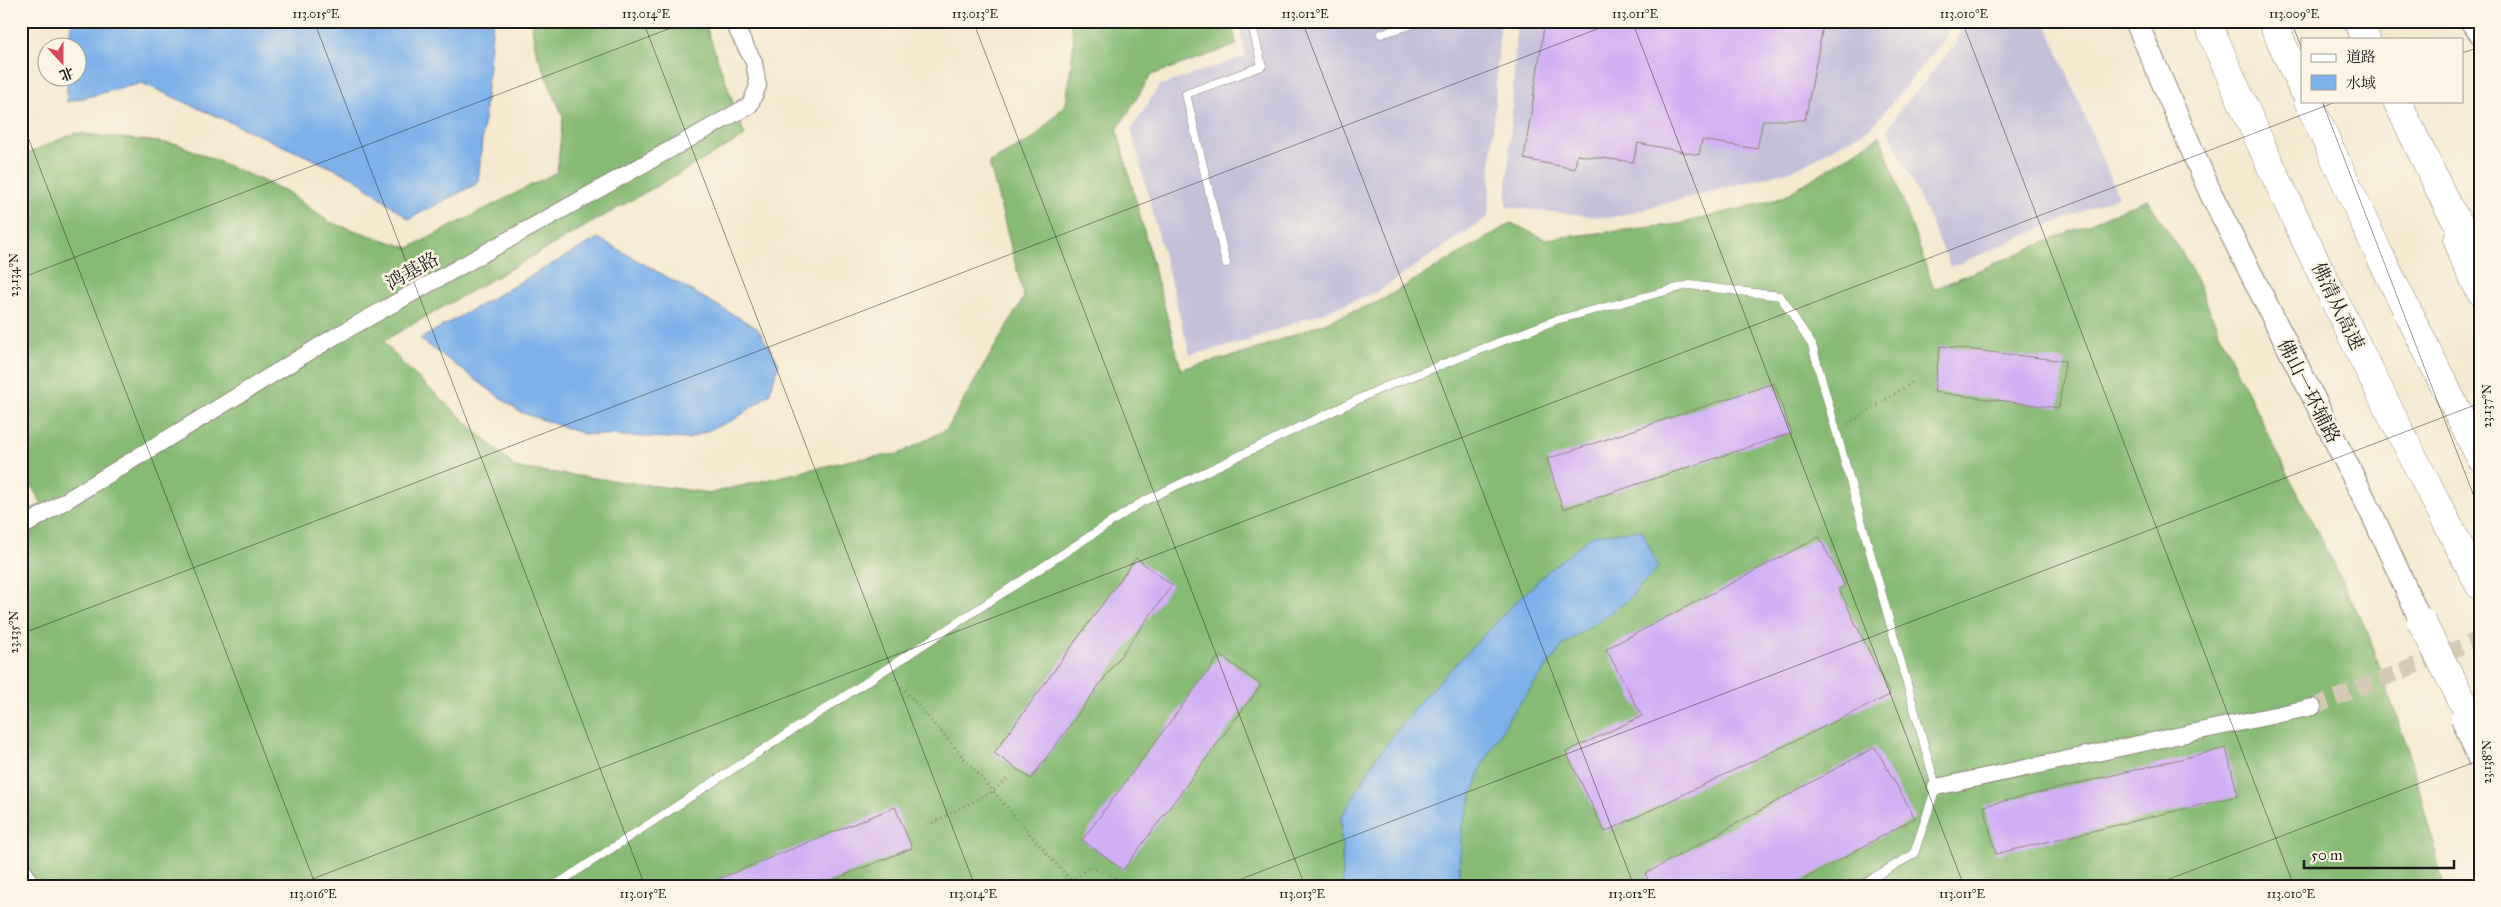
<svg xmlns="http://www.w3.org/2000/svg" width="2501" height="907" viewBox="0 0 2501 907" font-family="'IM FELL Great Primer','Noto Serif SC',serif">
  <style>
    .industrial { fill: #c5c0da }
    .forest { fill: #86ba75; stroke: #516b48 }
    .water { fill: #7db1ea; stroke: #4c6683 }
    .building { fill: #d2aef4 }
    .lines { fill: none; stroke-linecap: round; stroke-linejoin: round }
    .street-tunnel { stroke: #d4cab5; stroke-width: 16; stroke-dasharray: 16 8; stroke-linecap: butt }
    .lane-casing { stroke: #888276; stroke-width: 9 }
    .street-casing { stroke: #888276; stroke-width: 18 }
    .secondary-casing { stroke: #888276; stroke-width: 24 }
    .highway-casing { stroke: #888276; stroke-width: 29 }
    .path { stroke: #888276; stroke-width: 3; stroke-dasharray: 1 4; stroke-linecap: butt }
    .lane { stroke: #fff; stroke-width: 8 }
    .street { stroke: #fff; stroke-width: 16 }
    .secondary { stroke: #fff; stroke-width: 22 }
    .highway { stroke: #fff; stroke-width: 28 }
    .secondary-bridge-casing { stroke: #888276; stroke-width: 24; stroke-linecap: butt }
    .highway-bridge-casing { stroke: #888276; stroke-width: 29; stroke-linecap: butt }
    .secondary-bridge { stroke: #fff; stroke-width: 22 }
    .highway-bridge { stroke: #fff; stroke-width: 28 }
    .ticks { fill: none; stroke: #1c1c1c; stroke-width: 1; stroke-opacity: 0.45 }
    .labels { text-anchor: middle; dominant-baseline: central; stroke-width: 5; stroke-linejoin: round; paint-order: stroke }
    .street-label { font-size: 19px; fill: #1c1c1c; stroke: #fcf5e5 }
    .neatline { fill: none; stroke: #1c1c1c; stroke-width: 2 }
    .ticks-label { font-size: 12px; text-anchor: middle; fill: #1c1c1c }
  </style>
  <rect width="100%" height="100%" fill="#fcf5e5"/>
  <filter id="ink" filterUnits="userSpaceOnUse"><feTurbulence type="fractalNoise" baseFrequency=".02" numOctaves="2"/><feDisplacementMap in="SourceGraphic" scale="10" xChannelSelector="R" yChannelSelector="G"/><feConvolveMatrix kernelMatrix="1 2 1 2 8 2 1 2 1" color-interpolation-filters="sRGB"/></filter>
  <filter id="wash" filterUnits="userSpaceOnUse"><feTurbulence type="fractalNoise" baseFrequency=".0096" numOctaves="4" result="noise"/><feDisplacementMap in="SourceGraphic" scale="20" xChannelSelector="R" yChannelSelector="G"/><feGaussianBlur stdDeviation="1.12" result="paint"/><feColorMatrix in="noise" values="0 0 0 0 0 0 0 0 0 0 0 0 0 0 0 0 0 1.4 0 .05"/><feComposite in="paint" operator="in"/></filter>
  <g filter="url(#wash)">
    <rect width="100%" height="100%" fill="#f5e9d0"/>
    <g class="industrial">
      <path d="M1238 21H1500L1488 217 1377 292 1247 341 1190 355 1131 130 1159 86 1246 56Z"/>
      <path d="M1517 21H1951L1945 39 1871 128 1793 170 1610 218 1506 207Z"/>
      <path d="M1965 21H2045L2118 196 1951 267 1888 129 1897 114 1956 44Z"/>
    </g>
    <path class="forest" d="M531 21H704L745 136 383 341 403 364 516 468 711 493 851 460 899 454 947 429 1024 297 989 162 1033 139 1066 104 1074 43 1070 21H1231L1237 45 1151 75 1117 130 1181 369 1249 352 1378 302 1511 223 1545 239 1679 224 1782 198 1880 136 1934 289 2147 199 2189 264 2239 376 2368 633 2412 762 2444 886H21V514L42 504 21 469V156L75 133 178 144 286 191 329 222 409 248 557 172 563 117 536 51Z"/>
    <g class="water">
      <path d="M72 21H493L478 183 409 219 355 178 142 83 67 102V78H78V48L67 47Z"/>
      <path d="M598 238 757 328 779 363 769 395 735 419 688 439 584 434 520 412 420 339Z"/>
      <path d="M1642 530 1658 567 1627 601 1563 645 1510 716 1482 766 1462 826 1458 886H1343L1341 818 1375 759 1420 701 1511 607 1548 571 1593 535Z"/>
    </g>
    <g id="blocks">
      <g class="building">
        <path d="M1545 21H1824L1805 120H1763L1757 149 1702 140 1699 155 1638 143 1633 162 1577 155 1575 169 1524 159Z"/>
        <path d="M1940 346 2065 361 2059 408 1934 392Z"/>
        <path d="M1774 383 1791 433 1563 509 1547 459Z"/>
        <path d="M1819 537 1845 586 1839 589 1890 695 1605 832 1566 752 1642 716 1606 649Z"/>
        <path d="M1136 558 1172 585 1031 779 994 753Z"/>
        <path d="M1220 655 1261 685 1123 870 1082 840Z"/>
        <path d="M1875 747 1915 818 1792 886H1652L1645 874Z"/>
        <path d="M2226 748 2238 796 1996 854 1984 806Z"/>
        <path d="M895 807 912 848 818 886H701Z"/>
      </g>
    </g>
  </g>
  <g filter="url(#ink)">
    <use href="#blocks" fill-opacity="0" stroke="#888276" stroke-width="1"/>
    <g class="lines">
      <path class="street-tunnel" d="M2313 707 2480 639"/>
      <defs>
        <g id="lane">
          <path d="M1381 34 1424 21"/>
          <path d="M1226 263 1186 94 1262 66 1251 21"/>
          <path d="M554 886 1142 502 1382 388 1556 320 1689 285 1780 296 1812 345 1936 787 1914 854 1859 886"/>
        </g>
        <g id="street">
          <path d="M21 528 334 337 750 105 758 86 754 62 732 21"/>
          <path d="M1936 787 2313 707"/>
          <path d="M21 866 32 886"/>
        </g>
        <g id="secondary">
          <path d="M2136 21 2211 194 2373 516"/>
          <path d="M2471 21 2480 33"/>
        </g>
        <g id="highway">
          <path d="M2207 21C2288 214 2383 401 2480 586"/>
          <path d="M2272 21 2302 88"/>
          <path d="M2358 21 2366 39"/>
          <path d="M2308 101 2379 254 2480 457"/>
          <path d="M2397 101 2447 205 2480 257"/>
          <path d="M2458 240 2462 255 2480 291"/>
        </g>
      </defs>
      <use href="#lane" class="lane-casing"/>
      <use href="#street" class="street-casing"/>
      <use href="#secondary" class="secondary-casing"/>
      <use href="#highway" class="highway-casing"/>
      <g class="path">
        <path d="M1848 424 1913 382"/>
        <path d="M895 679 1071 881 1066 886"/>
        <path d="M928 825 993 791 1007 779"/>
        <path d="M1071 881 1090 867 1135 886"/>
      </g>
      <use href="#lane" class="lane"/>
      <use href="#street" class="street"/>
      <use href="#secondary" class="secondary"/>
      <use href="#highway" class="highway"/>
      <defs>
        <g id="secondary-bridge">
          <path d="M2373 516 2427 635"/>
          <path d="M2462 718 2480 762"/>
        </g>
        <path id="highway-bridge" d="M2421 621 2480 735"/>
      </defs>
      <use href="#secondary-bridge" class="secondary-bridge-casing"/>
      <use href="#highway-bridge" class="highway-bridge-casing"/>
      <use href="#secondary-bridge" class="secondary-bridge"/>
      <use href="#highway-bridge" class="highway-bridge"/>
    </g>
  </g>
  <path class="ticks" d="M314 21 645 886M643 21 975 886M973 21 1305 886M1302 21 1634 886M1632 21 1964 886M1962 21 2294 886M2291 21 2302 49M2462 53 2480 47M2322 101 2480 512M21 119 316 886M21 278 689 21M21 634 1618 21M294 886 2338 101M1223 886 2480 403M2151 886 2480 760"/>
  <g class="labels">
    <g class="street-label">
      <text transform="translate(412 271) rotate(-29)">鸿基路</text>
      <text transform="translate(2338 306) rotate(64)">佛清从高速</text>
      <text transform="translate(2309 391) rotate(63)">佛山一环辅路</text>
    </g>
  </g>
  <rect width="2501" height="907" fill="none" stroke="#fcf5e5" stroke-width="55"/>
  <rect x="2301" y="38" width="162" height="65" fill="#fcf5e5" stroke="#a29e95"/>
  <rect x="2311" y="54" width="25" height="8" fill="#ffffff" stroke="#a29e95"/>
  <text x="2346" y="62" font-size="15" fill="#1c1c1c">道路</text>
  <rect x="2311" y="75" width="25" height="15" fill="#7db1ea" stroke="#a29e95"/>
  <text x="2346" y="88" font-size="15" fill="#1c1c1c">水域</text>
  <g transform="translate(62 62) rotate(159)"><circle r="24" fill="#fcf5e5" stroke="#a29e95"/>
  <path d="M0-4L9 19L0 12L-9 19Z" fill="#d1495b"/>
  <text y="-8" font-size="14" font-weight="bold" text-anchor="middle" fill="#1c1c1c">北</text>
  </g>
  <path d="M2304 860v8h150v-8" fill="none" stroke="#1c1c1c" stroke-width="2.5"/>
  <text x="2311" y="860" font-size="15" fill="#1c1c1c" stroke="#fcf5e5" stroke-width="4" paint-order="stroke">50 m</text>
  <rect x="28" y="28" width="2446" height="852" class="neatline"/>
  <g class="ticks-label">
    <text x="316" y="18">113.015°E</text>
    <text x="646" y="18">113.014°E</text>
    <text x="975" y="18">113.013°E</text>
    <text x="1305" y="18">113.012°E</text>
    <text x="1635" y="18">113.011°E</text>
    <text x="1964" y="18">113.010°E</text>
    <text x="2294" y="18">113.009°E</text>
    <text transform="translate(14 275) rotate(-90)" y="4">23.134°N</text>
    <text transform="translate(2487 406) rotate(-90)" y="4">23.137°N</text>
    <text transform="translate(14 632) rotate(-90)" y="4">23.135°N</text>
    <text transform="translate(2487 762) rotate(-90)" y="4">23.138°N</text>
    <text x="313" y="898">113.016°E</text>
    <text x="643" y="898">113.015°E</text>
    <text x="973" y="898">113.014°E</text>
    <text x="1302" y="898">113.013°E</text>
    <text x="1632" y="898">113.012°E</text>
    <text x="1962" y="898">113.011°E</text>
    <text x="2291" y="898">113.010°E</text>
  </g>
</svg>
